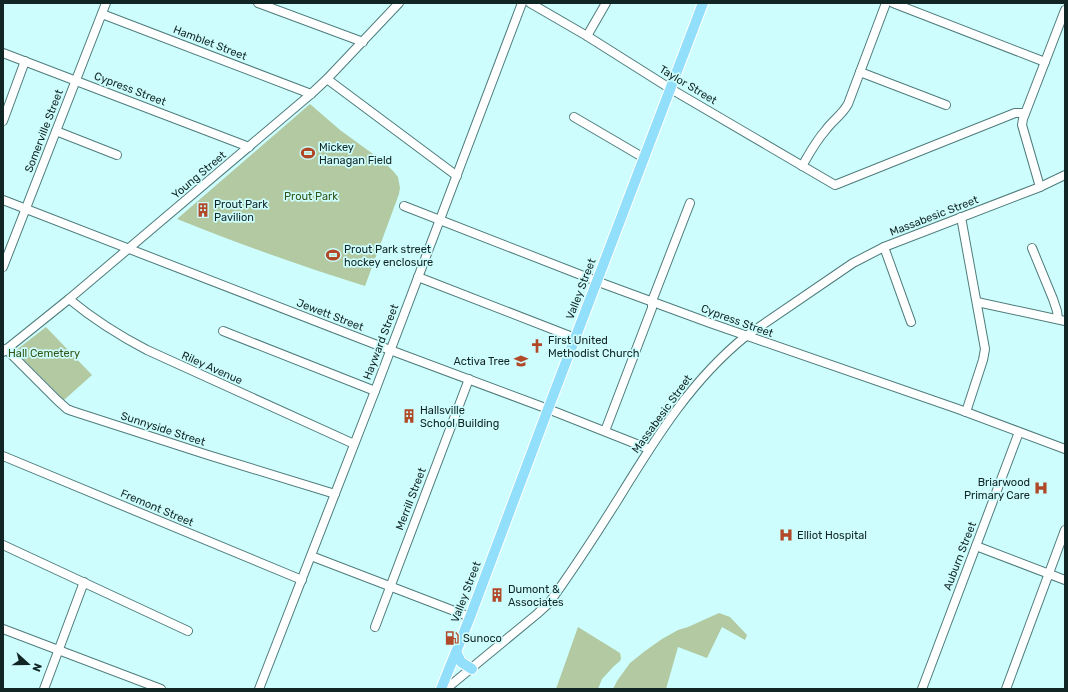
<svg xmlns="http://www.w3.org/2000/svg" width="1068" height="692" viewBox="0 0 1068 692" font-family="Rubik,sans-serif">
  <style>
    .green { fill: #b2c9a1 }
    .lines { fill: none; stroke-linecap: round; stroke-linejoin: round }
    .minor-casing { stroke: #4f7c7c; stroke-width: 10 }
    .major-casing { stroke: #fff; stroke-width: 12 }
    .minor { stroke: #fff; stroke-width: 8 }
    .major { stroke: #92dffb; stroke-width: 10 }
    .labels { text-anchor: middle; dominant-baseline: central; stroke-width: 3.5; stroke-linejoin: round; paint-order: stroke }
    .street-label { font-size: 11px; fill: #122525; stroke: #cdfefd }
    .poi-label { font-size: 11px; fill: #122525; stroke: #cdfefd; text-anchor: start }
    .park-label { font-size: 11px; fill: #345316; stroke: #cdfefd }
  </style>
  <rect width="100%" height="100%" fill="#cdfefd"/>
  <g class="green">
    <path d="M310 104 340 130 384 162 394 172 398 177 400 188 399 194 365 286C301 266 239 244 177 219Z"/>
    <path d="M46 327 92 375 64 400 15 351Z"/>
    <path d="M719 613 730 617 747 635 745 640 722 627 707 658 678 647 666 689H613L617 681 630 663 645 651 662 639 678 630 688 627Z"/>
    <path d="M578 627 620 653 621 658 620 661 614 666 602 679 598 689H556Z"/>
  </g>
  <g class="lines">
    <defs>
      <g id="minor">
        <path d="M258 3 363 42"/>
        <path d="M530 3 587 36 671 89 835 185 1015 113H1025"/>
        <path d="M893 3 1045 62"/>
        <path d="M102 14 311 94"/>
        <path d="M587 36 606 3"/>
        <path d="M3 53 249 147"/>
        <path d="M860 72 946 105"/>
        <path d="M327 79 457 176"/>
        <path d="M574 117 644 158"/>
        <path d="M3 121 25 61"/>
        <path d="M56 131 117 155"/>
        <path d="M802 166C809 154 816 141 825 131 832 121 842 115 848 104L886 3"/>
        <path d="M1040 187 1022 125 1023 119 1065 10"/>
        <path d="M3 200 390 350 548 409 649 449"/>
        <path d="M404 206 604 284 710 323 958 409 1065 449"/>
        <path d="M961 217 985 349 983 360 966 412"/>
        <path d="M884 247 911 322"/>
        <path d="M1032 248 1053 299 1057 311 1058 319"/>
        <path d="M3 267 106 3"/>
        <path d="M418 277 575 338"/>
        <path d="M69 299C92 318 120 336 147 350L354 444"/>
        <path d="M977 302 1065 321"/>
        <path d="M223 331 375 391"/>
        <path d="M6 349 57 400 67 409 72 411 208 455 335 494"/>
        <path d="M3 352 69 299 311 94 327 79 399 3"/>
        <path d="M605 431 652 308V301L690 203"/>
        <path d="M3 456 302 580"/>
        <path d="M3 545 188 631"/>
        <path d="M976 546 1065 580"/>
        <path d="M311 556 470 617"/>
        <path d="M375 627 469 379"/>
        <path d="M3 629 161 689"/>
        <path d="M44 689 84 582"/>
        <path d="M259 689 375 391 522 3"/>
        <path d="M446 689 537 614 549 603C573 570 595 536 617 501 654 441 690 381 746 336L853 263 884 247 1040 187 1065 175"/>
        <path d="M922 689 1019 432"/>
        <path d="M1006 689 1065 530"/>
      </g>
      <g id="major">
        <path d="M456 652 461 662 472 669"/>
        <path d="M441 689 470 617 548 409 597 281 703 3"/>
      </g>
    </defs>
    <use href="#minor" class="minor-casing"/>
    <use href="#major" class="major-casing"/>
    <use href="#minor" class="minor"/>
    <use href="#major" class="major"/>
  </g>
  <defs>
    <symbol id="stadium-bare" viewBox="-9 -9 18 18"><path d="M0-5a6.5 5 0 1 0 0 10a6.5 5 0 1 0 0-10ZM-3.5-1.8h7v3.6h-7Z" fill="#b14828" stroke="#cdfefd" stroke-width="2.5" paint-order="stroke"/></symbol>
    <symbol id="building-bare" viewBox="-9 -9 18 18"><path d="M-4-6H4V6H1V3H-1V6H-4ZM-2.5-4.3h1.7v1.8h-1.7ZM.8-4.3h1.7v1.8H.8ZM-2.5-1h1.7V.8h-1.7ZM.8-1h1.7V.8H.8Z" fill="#b14828" stroke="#cdfefd" stroke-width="2.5" paint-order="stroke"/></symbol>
    <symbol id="church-bare" viewBox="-9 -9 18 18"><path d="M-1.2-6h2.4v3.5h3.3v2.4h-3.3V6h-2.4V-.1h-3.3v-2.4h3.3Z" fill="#b14828" stroke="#cdfefd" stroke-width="2.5" paint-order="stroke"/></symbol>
    <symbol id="school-bare" viewBox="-9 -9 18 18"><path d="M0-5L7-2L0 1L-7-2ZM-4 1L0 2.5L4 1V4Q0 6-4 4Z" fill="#b14828" stroke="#cdfefd" stroke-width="2.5" paint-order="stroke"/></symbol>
    <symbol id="hospital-bare" viewBox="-9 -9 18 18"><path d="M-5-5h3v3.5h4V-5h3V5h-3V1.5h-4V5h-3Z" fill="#b14828" stroke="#cdfefd" stroke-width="2.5" paint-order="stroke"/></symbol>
    <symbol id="fuel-bare" viewBox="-9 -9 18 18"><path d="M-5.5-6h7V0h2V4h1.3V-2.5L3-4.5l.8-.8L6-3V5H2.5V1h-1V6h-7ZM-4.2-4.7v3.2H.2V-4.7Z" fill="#b14828" stroke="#cdfefd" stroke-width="2.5" paint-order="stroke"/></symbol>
  </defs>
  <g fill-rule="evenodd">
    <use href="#stadium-bare" x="298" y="143" width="20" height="20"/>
    <use href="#building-bare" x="193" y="200" width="20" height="20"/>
    <use href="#stadium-bare" x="323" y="245" width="20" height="20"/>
    <use href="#church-bare" x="527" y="336" width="20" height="20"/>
    <use href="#school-bare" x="511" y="351" width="20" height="20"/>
    <use href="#building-bare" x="399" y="406" width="20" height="20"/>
    <use href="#hospital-bare" x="1031" y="478" width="20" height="20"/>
    <use href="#hospital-bare" x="776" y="525" width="20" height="20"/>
    <use href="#building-bare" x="487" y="585" width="20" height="20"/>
    <use href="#fuel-bare" x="442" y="628" width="20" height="20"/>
  </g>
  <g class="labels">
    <g class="street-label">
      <text transform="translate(210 43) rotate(21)">Hamblet Street</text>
      <text transform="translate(688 85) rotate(31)">Taylor Street</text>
      <text transform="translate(130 89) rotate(21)">Cypress Street</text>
      <text transform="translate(44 131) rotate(-69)">Somerville Street</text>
      <text transform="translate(199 175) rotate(-40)">Young Street</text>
      <text transform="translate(934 216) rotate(-21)">Massabesic Street</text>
      <text transform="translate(581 289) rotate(-69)">Valley Street</text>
      <text transform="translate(330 315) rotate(21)">Jewett Street</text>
      <text transform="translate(737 321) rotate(20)">Cypress Street</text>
      <text transform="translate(381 342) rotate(-69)">Hayward Street</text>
      <text transform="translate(212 368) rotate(24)">Riley Avenue</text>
      <text transform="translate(662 414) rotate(-54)">Massabesic Street</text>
      <text transform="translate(163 429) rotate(18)">Sunnyside Street</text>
      <text transform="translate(411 499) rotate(-69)">Merrill Street</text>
      <text transform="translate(157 508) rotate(23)">Fremont Street</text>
      <text transform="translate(960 556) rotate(-69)">Auburn Street</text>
      <text transform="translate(466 592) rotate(-69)">Valley Street</text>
    </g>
    <g class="poi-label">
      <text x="319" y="147">Mickey<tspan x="319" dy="13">Hanagan Field</tspan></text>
      <text x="214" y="204">Prout Park<tspan x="214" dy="13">Pavilion</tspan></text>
      <text x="344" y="249">Prout Park street<tspan x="344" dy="13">hockey enclosure</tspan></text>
      <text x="548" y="340">First United<tspan x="548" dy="13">Methodist Church</tspan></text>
      <text x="510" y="361" text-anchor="end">Activa Tree</text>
      <text x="420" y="410">Hallsville<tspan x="420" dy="13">School Building</tspan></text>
      <text x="1030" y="482" text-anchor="end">Briarwood<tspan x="1030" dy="13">Primary Care</tspan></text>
      <text x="797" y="535">Elliot Hospital</text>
      <text x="508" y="589">Dumont &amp;<tspan x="508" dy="13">Associates</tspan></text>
      <text x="463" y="638">Sunoco</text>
    </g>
    <g class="park-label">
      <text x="311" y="196">Prout Park</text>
      <text x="44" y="353">Hall Cemetery</text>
    </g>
  </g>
  <rect width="1068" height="692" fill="none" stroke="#122525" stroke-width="8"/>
  <g transform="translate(28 664) rotate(111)" stroke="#cdfefd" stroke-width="3" paint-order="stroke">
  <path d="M0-3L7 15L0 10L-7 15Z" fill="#122525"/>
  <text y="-6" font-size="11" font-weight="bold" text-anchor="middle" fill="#122525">N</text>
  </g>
</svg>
